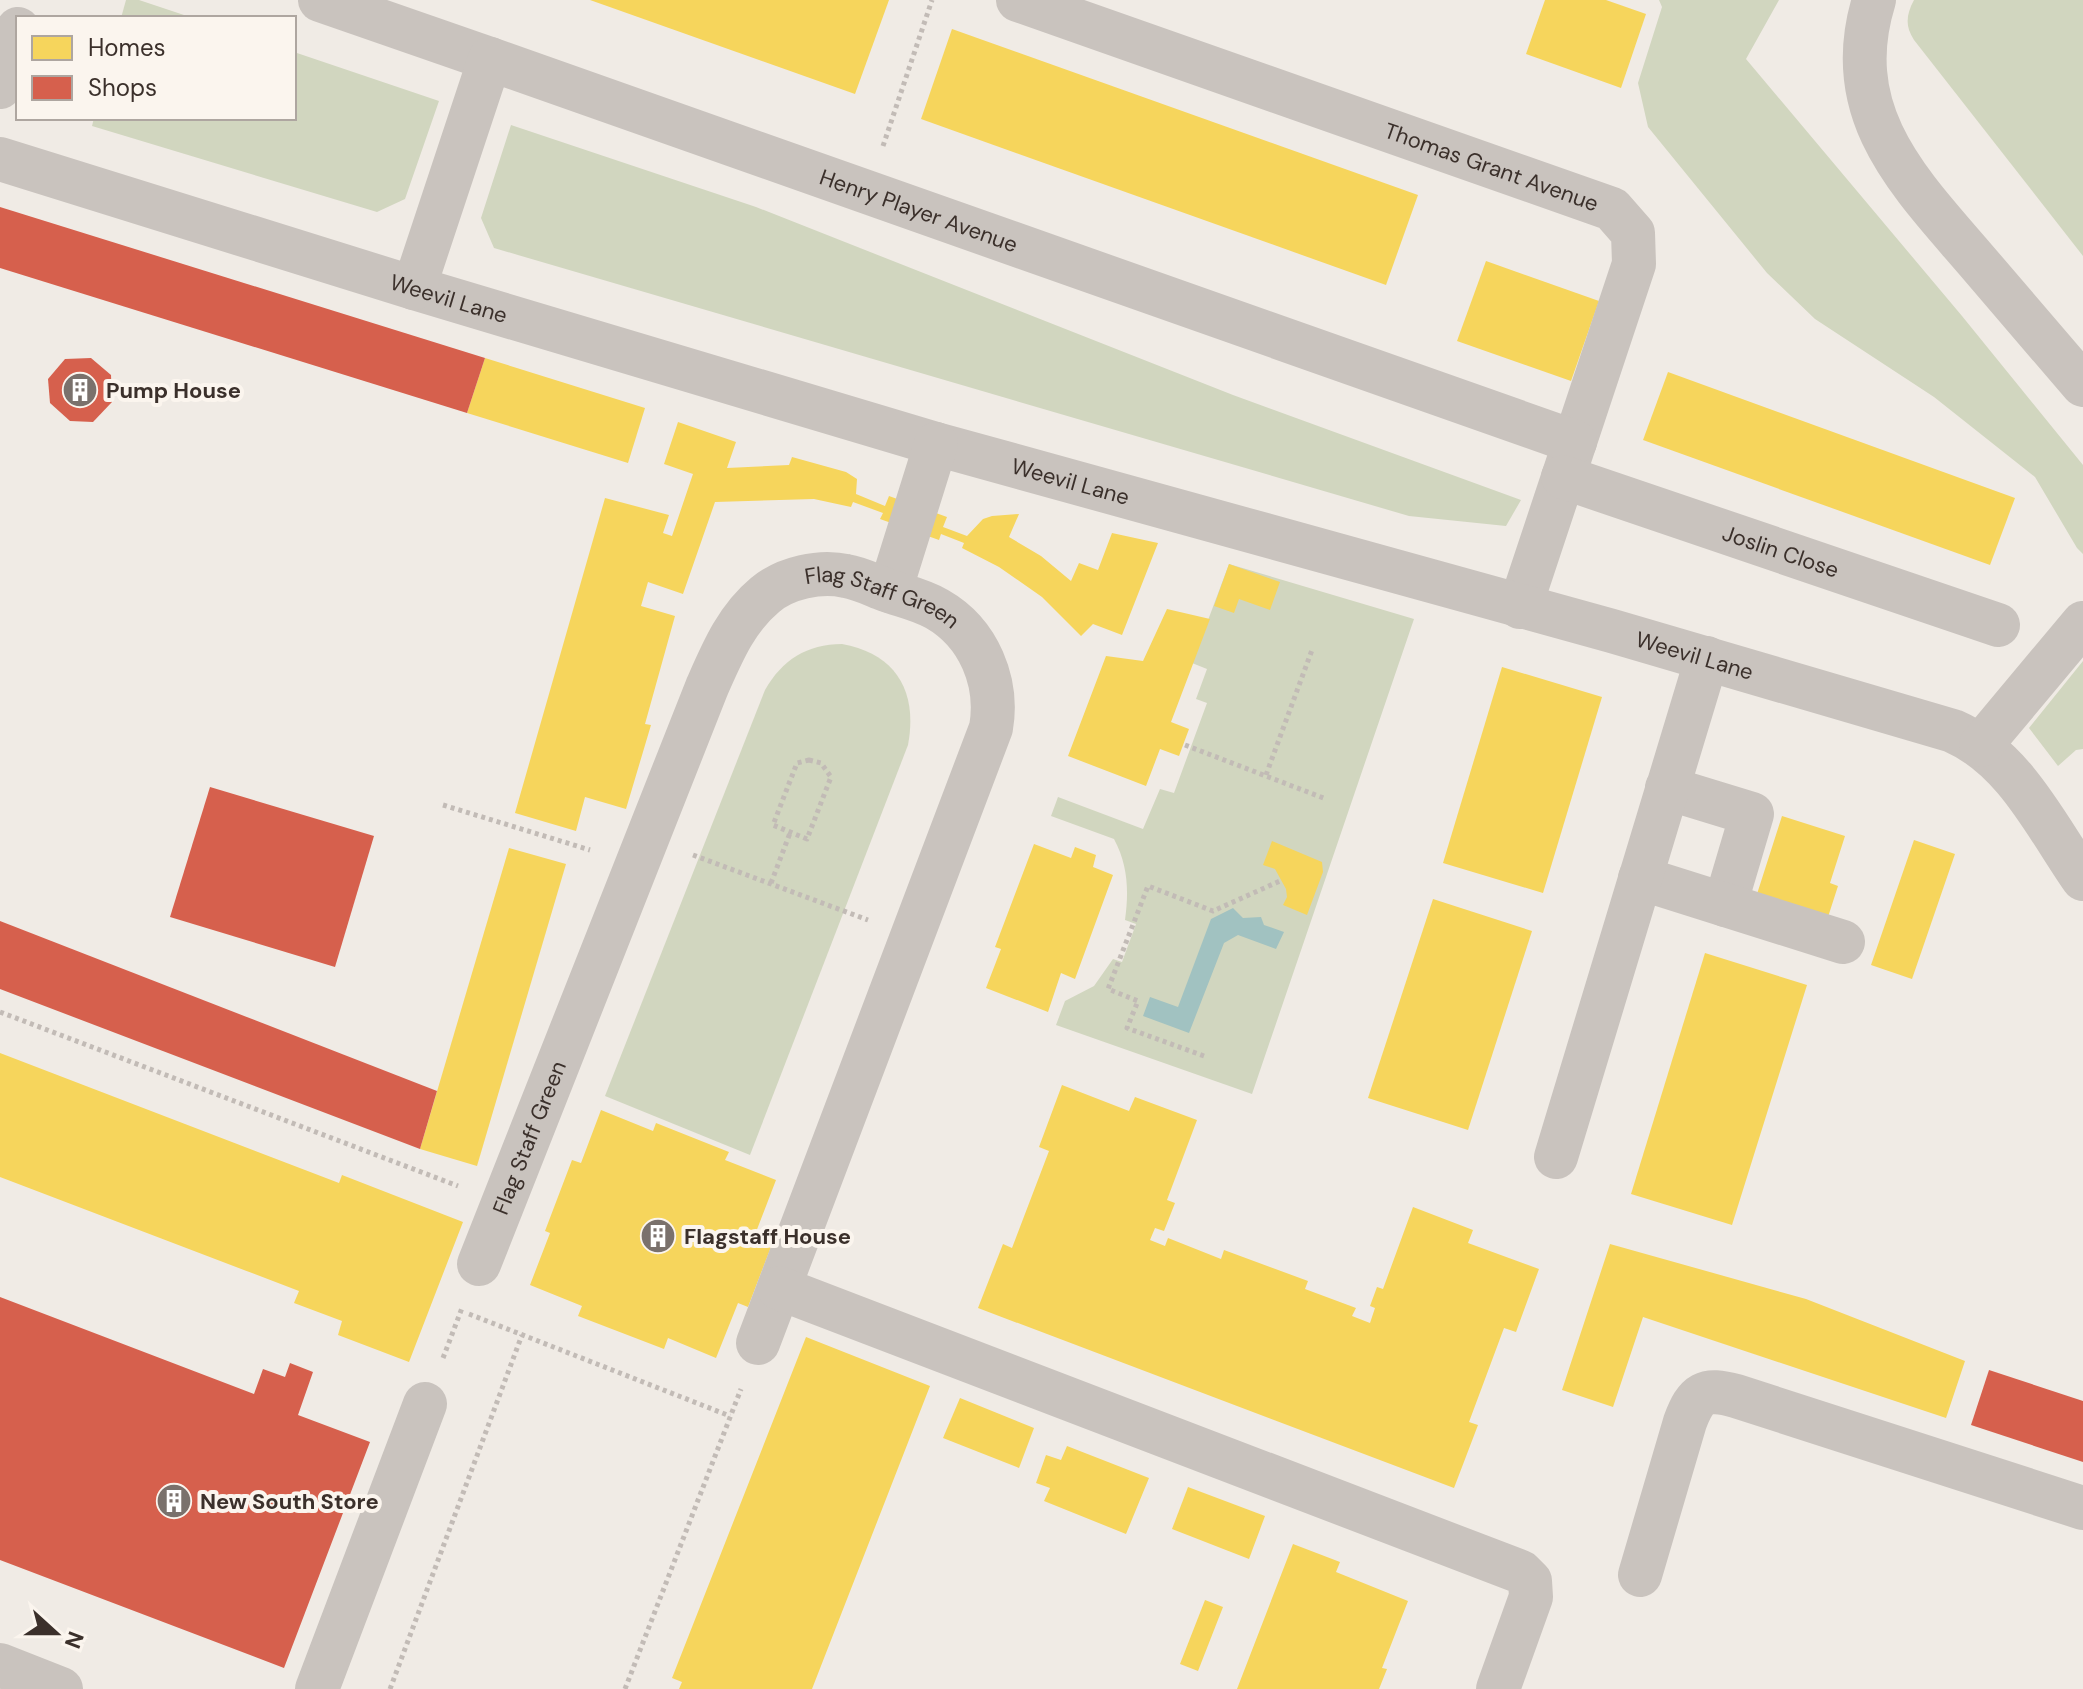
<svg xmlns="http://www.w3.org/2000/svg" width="2083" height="1689" viewBox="0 0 2083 1689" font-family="'DM Sans',sans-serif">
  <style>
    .green { fill: #d1d6bf }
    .water { fill: #a1c2c1 }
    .homes { fill: #f6d55c }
    .shops { fill: #d6604d }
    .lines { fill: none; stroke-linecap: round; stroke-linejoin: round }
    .path { stroke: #c2bbb6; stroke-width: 5; stroke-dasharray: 4 4; stroke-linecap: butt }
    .minor { stroke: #c9c3be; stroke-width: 44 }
    .labels { text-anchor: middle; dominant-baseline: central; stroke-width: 8; stroke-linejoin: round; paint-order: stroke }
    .street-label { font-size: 22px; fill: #3b302b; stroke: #fbf5ee }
    .poi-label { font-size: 22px; font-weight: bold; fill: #3b302b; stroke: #fbf5ee; text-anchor: start }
  </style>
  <rect width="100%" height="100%" fill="#f0ebe5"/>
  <g class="green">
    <path d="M126 0H139L193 18H121Z"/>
    <path d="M1659 0H1779L1746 59 1962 316 2083 465V554L2077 548 2035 477 1934 397 1815 319 1767 273 1648 127 1638 83 1662 7Z"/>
    <path d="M1914 0H2083V256L1914 40C1905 26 1906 15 1914 0Z"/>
    <path d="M294 52 439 101 405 199 377 212 92 126 94 118H294Z"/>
    <path d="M511 125 756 207 1233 395 1521 500 1506 526 1409 516 494 248 481 218Z"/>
    <path d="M1229 564 1414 619 1252 1094 1056 1025 1065 1001 1094 986 1113 959 1122 962 1136 924 1125 920C1129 891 1128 865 1114 839L1051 816 1058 797 1143 829 1160 789 1174 793 1207 703 1196 699 1207 669 1192 663Z"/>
    <path d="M842 644C896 654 918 691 908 745L750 1155 605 1096 765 690C782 660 807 644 842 644Z"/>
    <path d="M2083 661V749L2076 750 2058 766 2029 728Z"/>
  </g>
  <path class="water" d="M1233 908 1243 918 1261 917 1264 925 1284 932 1276 949 1238 935 1224 943 1189 1033 1143 1016 1150 997 1178 1007 1211 919Z"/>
  <g class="homes">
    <path d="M590 0H889L855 94Z"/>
    <path d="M1545 0H1606L1646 14 1621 88 1526 54Z"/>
    <path d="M952 29 1418 195 1386 285 921 119Z"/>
    <path d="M1486 261 1599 301 1571 381 1457 341Z"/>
    <path d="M485 358 645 408 628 463 467 413Z"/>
    <path d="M1668 372 2015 498 1990 565 1643 440Z"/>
    <path d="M678 422 736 442 727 468 789 465 792 457 846 472 857 479 856 494 885 506 889 496 947 517 943 527 967 536 983 519 992 516 1019 514 1009 537 1041 556 1071 581 1079 563 1098 570 1112 533 1158 543 1122 635 1093 624 1081 636 1042 597 999 567 962 548 964 543 941 534 939 540 880 519 883 513 853 502 851 507 814 499 715 502 683 594 648 582 641 606 675 616 645 724 651 725 626 809 585 797 576 831 515 813 605 498 669 515 663 533 672 536 693 474 664 464Z"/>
    <path d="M1229 564 1280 582 1270 610 1239 599 1234 613 1214 606Z"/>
    <path d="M1167 609 1210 619 1171 722 1189 729 1179 756 1160 749 1146 786 1068 756 1106 656 1143 661Z"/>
    <path d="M1502 667 1602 697 1543 893 1443 863Z"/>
    <path d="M1782 816 1845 836 1830 883 1838 886 1828 917 1757 894Z"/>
    <path d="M1914 840 1955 854 1912 979 1871 965Z"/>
    <path d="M1272 841 1322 862 1323 872 1307 915 1283 905 1287 897 1286 889 1275 869 1263 865Z"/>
    <path d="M1034 844 1071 858 1075 847 1096 855 1093 867 1113 875 1075 979 1061 973 1048 1012 986 988 1001 949 995 947Z"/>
    <path d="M509 848 566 864 477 1166 420 1149Z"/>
    <path d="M1433 899 1532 931 1468 1130 1368 1098Z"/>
    <path d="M1705 953 1807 985 1732 1225 1631 1194Z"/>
    <path d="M0 1053 339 1183 342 1175 463 1222 409 1362 338 1335 342 1321 294 1303 299 1291 0 1177Z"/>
    <path d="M1062 1085 1129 1111 1135 1097 1197 1120 1167 1200 1175 1203 1164 1231 1155 1228 1150 1240 1165 1246 1168 1238 1221 1259 1224 1250 1308 1281 1305 1289 1356 1308 1352 1316 1370 1323 1375 1308 1370 1306 1377 1287 1383 1289 1413 1207 1473 1230 1468 1243 1539 1269 1516 1332 1504 1328 1469 1422 1478 1425 1454 1488 978 1308 1003 1244 1012 1248 1049 1151 1039 1147Z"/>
    <path d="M601 1110 653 1131 656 1123 729 1152 725 1160 776 1180 756 1232 774 1239 748 1307 738 1303 716 1358 668 1338 664 1349 578 1316 582 1306 530 1285 550 1233 545 1231 572 1160 581 1163Z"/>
    <path d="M1610 1244 1806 1299 1965 1361 1946 1418 1643 1317 1613 1407 1562 1390Z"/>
    <path d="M806 1337 930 1386 812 1689H679L682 1682 672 1678Z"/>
    <path d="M960 1398 1034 1428 1019 1468 943 1438Z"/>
    <path d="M1067 1446 1149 1478 1126 1534 1044 1501 1050 1488 1036 1483 1046 1455 1061 1460Z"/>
    <path d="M1188 1487 1265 1516 1249 1559 1172 1529Z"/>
    <path d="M1293 1544 1340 1562 1336 1572 1408 1601 1382 1668 1387 1669 1379 1689H1237Z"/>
    <path d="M1205 1600 1223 1607 1198 1671 1180 1664Z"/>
  </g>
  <g class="shops">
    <path d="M0 207 485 358 467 413 0 268Z"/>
    <path d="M91 358 111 375 112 402 93 422 70 421 50 403 48 379 65 359Z"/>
    <path d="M210 787 374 836 335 967 170 917Z"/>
    <path d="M0 921 437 1091 420 1149 0 989Z"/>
    <path d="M0 1297 254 1394 263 1369 285 1377 290 1363 313 1372 298 1415 370 1442 284 1668 0 1560Z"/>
    <path d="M1989 1370 2083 1401V1462L1971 1425Z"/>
  </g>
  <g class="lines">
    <g class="path">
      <path d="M883 146 932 0"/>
      <path d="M1185 745 1326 799"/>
      <path d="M809 760 821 763 831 777 807 839 773 825 797 763Z"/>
      <path d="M1266 775 1312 650"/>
      <path d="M443 805 590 850"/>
      <path d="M693 855 868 920"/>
      <path d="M771 883 790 833"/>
      <path d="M0 1012 458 1186"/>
      <path d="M1204 1056 1127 1028 1138 1001 1108 989 1148 886 1213 911 1280 881"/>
      <path d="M469 1314 730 1416"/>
      <path d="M443 1358 462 1308"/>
      <path d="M390 1689 522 1335"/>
      <path d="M625 1689 741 1389"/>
    </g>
    <g class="minor">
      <path d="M320 0 490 59"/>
      <path id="s1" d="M1018 0 1612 209 1633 233 1634 264 1520 607"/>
      <path d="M1874 0C1839 113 1908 181 1975 259 2011 301 2047 343 2083 385"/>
      <path d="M0 87 18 29"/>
      <path id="s2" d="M0 159 414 288 936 444 1612 631 1953 731C2015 758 2046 826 2083 879"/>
      <path id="s3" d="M414 288 490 59 1575 442"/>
      <path id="s4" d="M1563 477 1998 625"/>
      <path d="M890 591 936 444"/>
      <path d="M1981 745 2083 623"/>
      <path d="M1667 788 1752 814 1725 905"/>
      <path d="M1640 878 1843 942"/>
      <path d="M1556 1157 1707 658"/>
      <path id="s5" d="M479 1264 707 687C722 653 736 619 765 595 785 578 820 570 846 576 859 578 873 585 886 590 903 596 922 600 937 609 979 633 999 682 991 728L758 1343"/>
      <path d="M779 1288 1521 1572 1530 1581 1531 1597 1498 1689"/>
      <path d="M1640 1575 1685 1422C1696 1393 1704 1387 1736 1396L2083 1508"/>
      <path d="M0 1665 61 1689"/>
      <path d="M317 1689 425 1404"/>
    </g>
  </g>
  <defs>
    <symbol id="building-disc" viewBox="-11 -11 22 22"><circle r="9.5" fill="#7a716c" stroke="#fbf5ee"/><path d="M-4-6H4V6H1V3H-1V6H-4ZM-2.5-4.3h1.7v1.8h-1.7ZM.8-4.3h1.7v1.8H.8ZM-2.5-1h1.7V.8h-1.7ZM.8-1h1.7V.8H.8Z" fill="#fff"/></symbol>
  </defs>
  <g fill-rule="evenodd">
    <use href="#building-disc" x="60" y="370" width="40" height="40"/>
    <use href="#building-disc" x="638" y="1216" width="40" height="40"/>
    <use href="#building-disc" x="154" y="1481" width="40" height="40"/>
  </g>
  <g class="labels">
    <g class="street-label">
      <text stroke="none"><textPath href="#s1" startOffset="502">Thomas Grant Avenue</textPath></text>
      <text stroke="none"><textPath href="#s3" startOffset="696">Henry Player Avenue</textPath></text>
      <text stroke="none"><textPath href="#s2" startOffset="470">Weevil Lane</textPath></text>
      <text stroke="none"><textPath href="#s2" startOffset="1118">Weevil Lane</textPath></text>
      <text stroke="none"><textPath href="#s4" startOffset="230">Joslin Close</textPath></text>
      <text stroke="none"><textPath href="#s5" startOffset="856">Flag Staff Green</textPath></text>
      <text stroke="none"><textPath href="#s2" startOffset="1766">Weevil Lane</textPath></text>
      <text stroke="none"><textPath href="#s5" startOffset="136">Flag Staff Green</textPath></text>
    </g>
    <g class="poi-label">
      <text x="106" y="390">Pump House</text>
      <text x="684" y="1236">Flagstaff House</text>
      <text x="200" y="1501">New South Store</text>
    </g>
  </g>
  <rect x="16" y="16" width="280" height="104" fill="#fbf5ee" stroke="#aea6a0" stroke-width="2"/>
  <rect x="32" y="36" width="40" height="24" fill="#f6d55c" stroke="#aea6a0" stroke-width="2"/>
  <text x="88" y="56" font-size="24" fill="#3b302b">Homes</text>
  <rect x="32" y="76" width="40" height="24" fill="#d6604d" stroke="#aea6a0" stroke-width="2"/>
  <text x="88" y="96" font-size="24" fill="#3b302b">Shops</text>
  <g transform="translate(56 1633) rotate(111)" stroke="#fbf5ee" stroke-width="6" paint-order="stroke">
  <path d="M0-6L14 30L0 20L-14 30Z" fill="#3b302b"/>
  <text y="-12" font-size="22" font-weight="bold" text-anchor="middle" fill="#3b302b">N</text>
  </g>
</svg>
